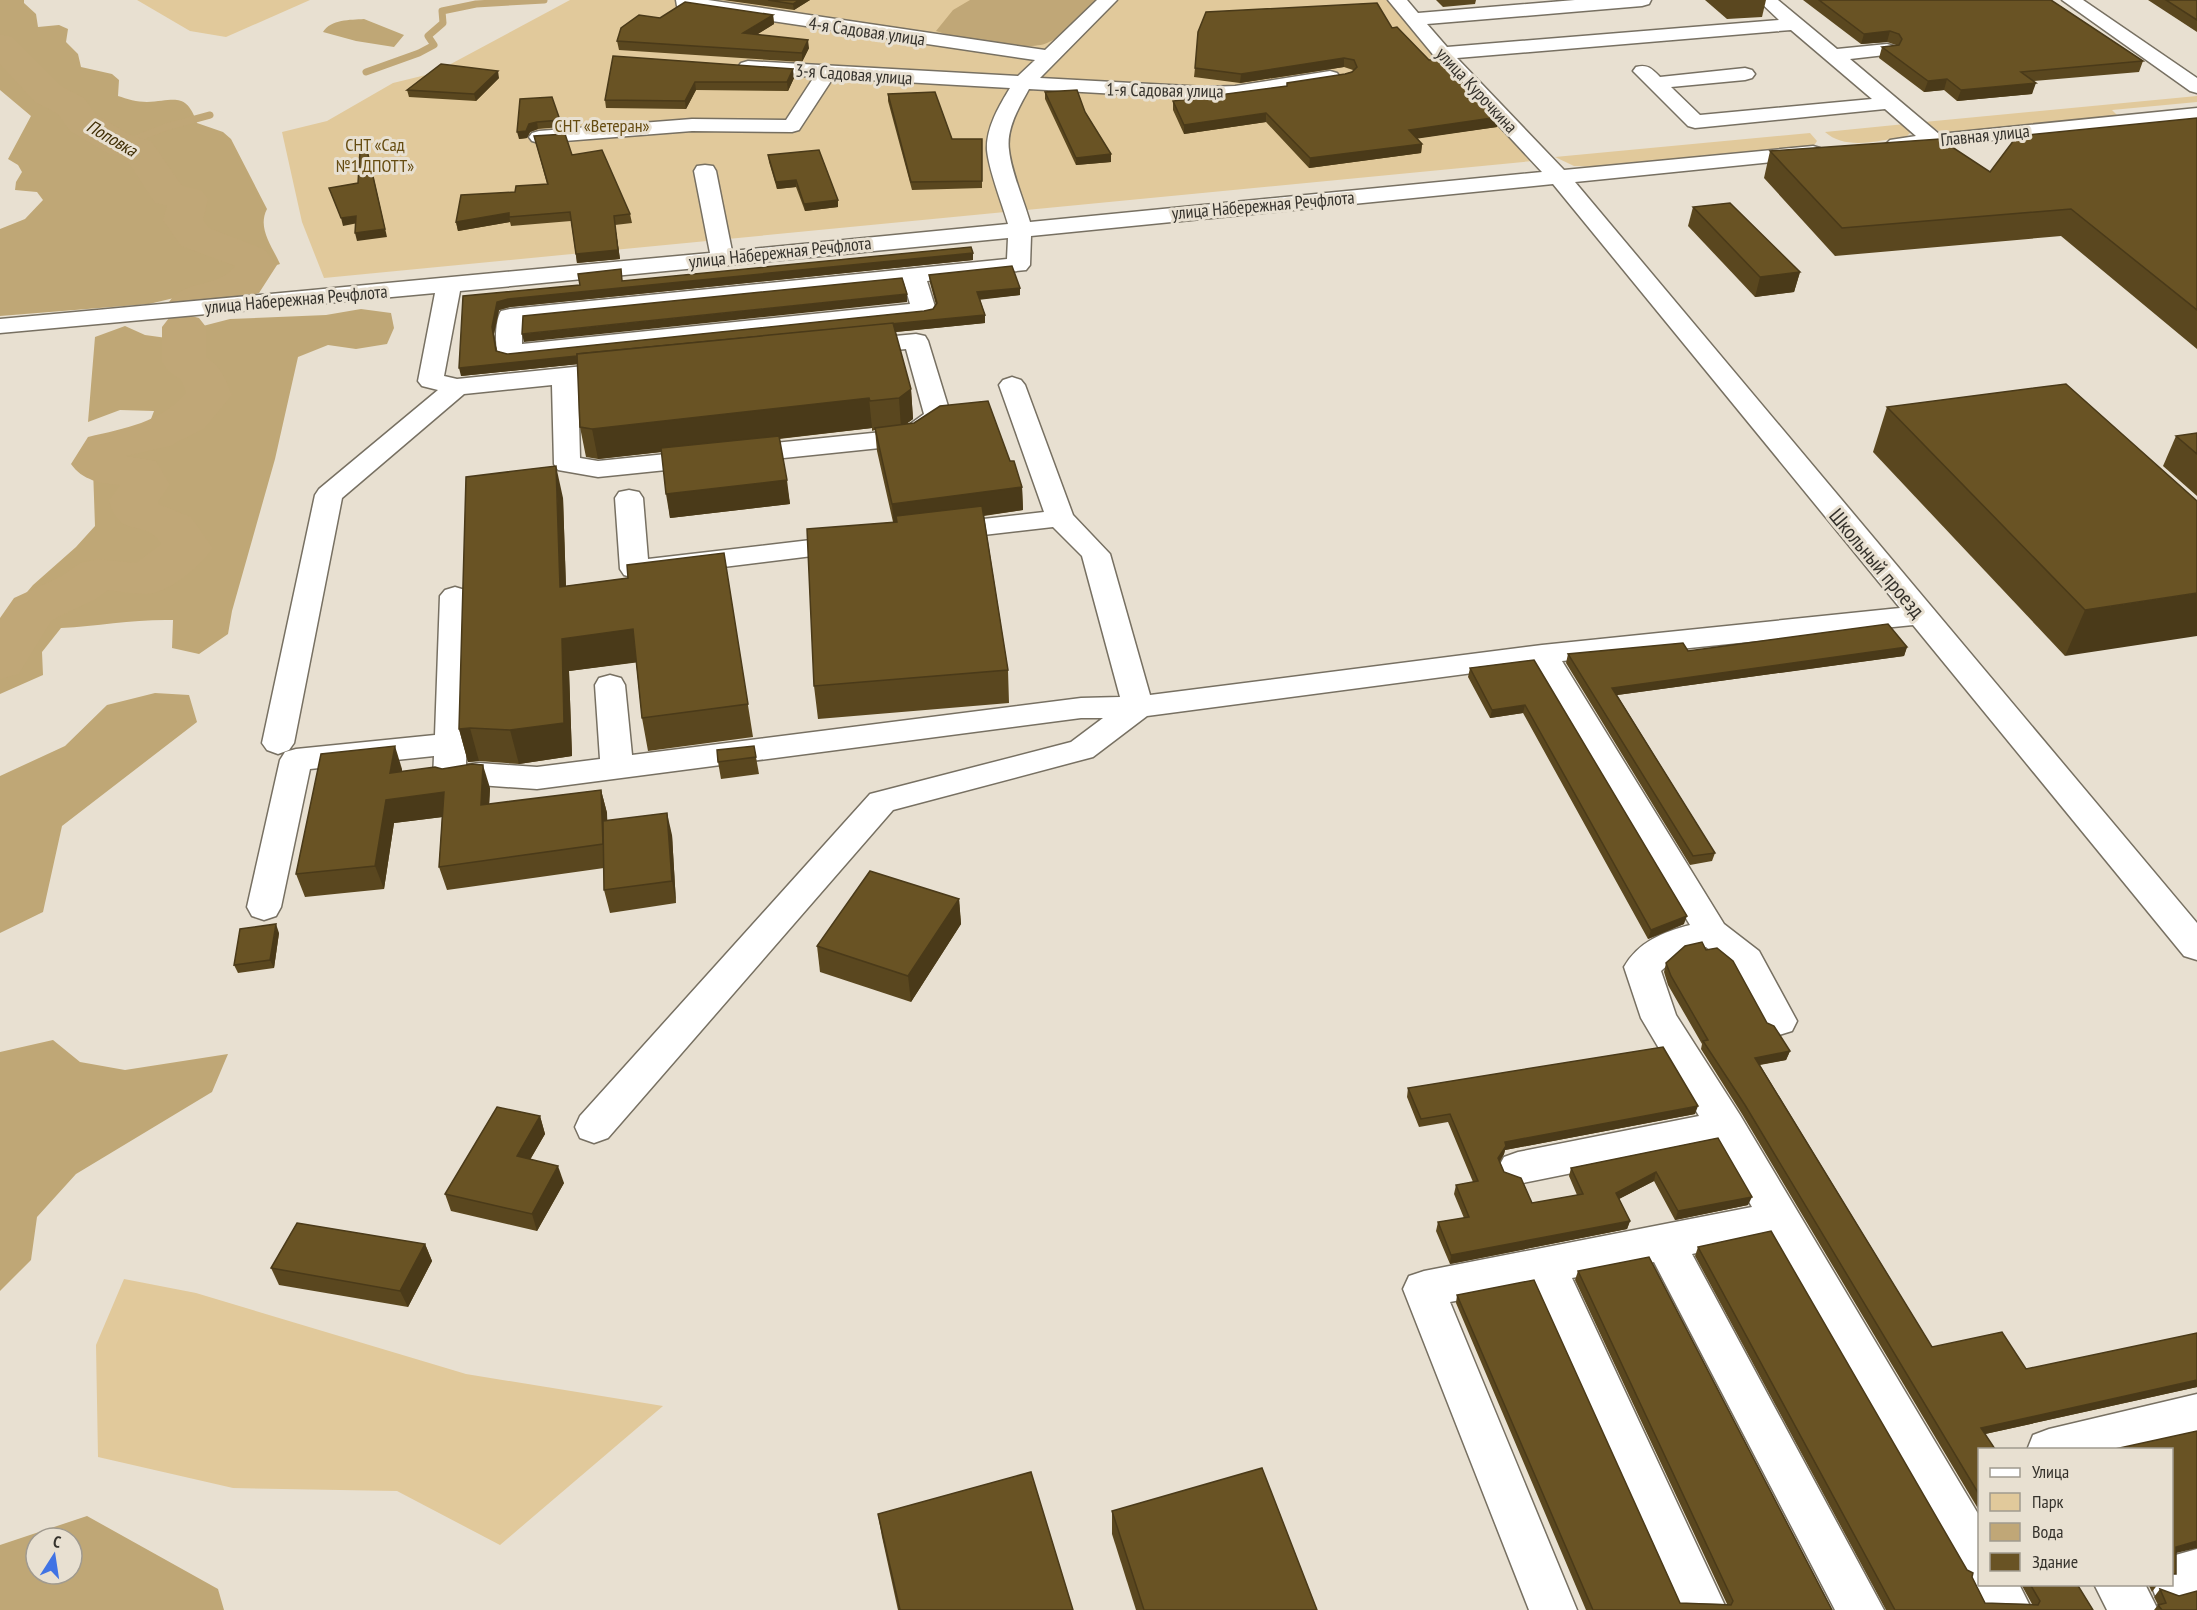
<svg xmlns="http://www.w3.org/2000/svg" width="2197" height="1610" viewBox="0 0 2197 1610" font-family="'PT Sans Narrow',sans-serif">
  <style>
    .green { fill: #e1c99b }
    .forest { fill: #bfa776; fill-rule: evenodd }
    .water { fill: #c0a777 }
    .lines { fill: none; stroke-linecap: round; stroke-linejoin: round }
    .stream { stroke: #c0a777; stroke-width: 7 }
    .river { fill: #c0a777; fill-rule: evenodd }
    .minor-casing { stroke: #777062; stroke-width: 3 }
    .minor { fill: #fff; fill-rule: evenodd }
    .wall { fill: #5a471f }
    .shaded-wall { fill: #4a3a19 }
    .building { fill: #695324; stroke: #4a3a19; stroke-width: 1.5 }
    .labels { text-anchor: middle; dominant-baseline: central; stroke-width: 6; stroke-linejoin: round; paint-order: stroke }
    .far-street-label { font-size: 18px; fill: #35322c; stroke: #e8e0d1 }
    .far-park-label { font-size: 18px; fill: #664c11; stroke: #e8e0d1 }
    .far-water-label { font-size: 18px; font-style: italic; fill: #402e05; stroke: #e8e0d1 }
    .street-label { font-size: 21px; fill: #35322c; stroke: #e8e0d1 }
  </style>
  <rect width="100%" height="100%" fill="#e8e0d1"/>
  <g class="green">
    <path d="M137 0H310L226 37 190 31Z"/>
    <path d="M570 0H1388L1533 161 324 278 302 222 282 132 327 121 393 83 434 73Z"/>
    <path d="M2197 96V102L2112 110 2119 117 1953 133H1942L1924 122Z"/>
    <path d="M1905 124 1911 132 1906 137C1879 140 1846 151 1825 132Z"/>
    <path d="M1810 133 1817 141 1813 147 1599 167 1574 166 1555 157Z"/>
    <path d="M124 1279 196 1293 466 1374 663 1406 500 1545 397 1491 233 1488 98 1457 96 1345Z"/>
  </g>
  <g class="forest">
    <path d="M0 0H24V3L36 14 38 27 59 25 68 29 66 42 78 54 81 67 112 74 119 80 118 96C127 99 137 102 147 102 174 101 186 91 197 123L223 132 231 139 267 209C257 228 272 246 280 264L258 271 233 274 174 298 149 304 0 316V229L25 219 43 200 37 192 15 190 16 182 22 172 18 165 8 159 31 116 0 90Z"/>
    <path d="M364 19 404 35 394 47 356 41 323 32C331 19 350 20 364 19Z"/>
    <path d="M361 309 391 313 394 328 387 344 356 349 328 345 298 357 275 459 232 611 228 634 199 654 172 648 173 620C135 619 99 626 61 628L42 652 43 675 0 694V624L33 585 76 547 95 526 93 469 123 443 148 427 154 411 120 410 88 422 95 337 125 326 145 335 174 339 199 327 230 319 326 315Z"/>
    <path d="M155 693 189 695 197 722 62 826 43 912 0 933V776L65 746 107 705Z"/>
    <path d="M53 1040 80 1062 125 1070 228 1054 212 1092 76 1174 37 1217 31 1260 0 1291V1052Z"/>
    <path d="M87 1516 218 1589 224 1610H0V1545ZM36 1538H72V1574H36Z"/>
  </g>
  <path class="water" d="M970 0H1097C1084 15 1066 35 1047 43 1027 52 958 39 936 31L953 10Z"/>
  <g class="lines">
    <g class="stream">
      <path d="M366 72 419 53 434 45 428 36 443 23 442 11 476 4 544 0"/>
      <path d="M120 145 166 127 210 115"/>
    </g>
    <g class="river">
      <path d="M0 34 12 37 61 86 84 98 96 115 132 136 151 141 182 186 202 191 208 199 203 220 209 228 264 249 277 265 259 293 190 315 175 311 169 302C184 279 220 288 235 266L181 246 163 220 167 206 155 203 125 157 107 153 70 131 58 114 35 102 0 64Z"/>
      <path d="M184 314 199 318 206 327V357C221 366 225 378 232 395L205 428 170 446 126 456 156 461 170 485 158 502V504L191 517 213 548C201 566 168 594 146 594 133 594 120 592 108 590L96 599 52 620 19 674 0 679V618L14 598 60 577 80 563 98 559 136 563 161 544C145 517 118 541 109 500L120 485C101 484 82 480 71 464L88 437C126 428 159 423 186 393L181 380 168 371 162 362V327L169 318Z"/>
    </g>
    <defs>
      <g id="minor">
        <path d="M676 0H708L1045 50 1097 0H1117L1040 78 1206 87 1235 86 1330 71 1337 73 1340 77 1337 81 1330 83 1235 98 1206 99 1029 89C1019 107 1006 129 1009 150 1011 171 1024 201 1030 222L1542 172 1435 57 1388 0H1407L1418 13 1575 0H1651L1649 4 1642 6 1427 24 1447 47 1779 20 1758 0H1778L1837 49 1887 44 1894 46 1897 50 1894 54 1850 59 1939 134 2197 108V120L1897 150 1890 148 1886 144 1890 140 1916 136 1885 109 1695 128 1688 126 1633 71 1636 67C1648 64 1652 69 1660 77L1745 68 1752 70 1755 74 1752 78 1745 80 1671 87 1700 115 1872 99 1791 30 1457 58 1564 170 1813 146 1820 148 1824 152 1820 156 1813 158 1575 182 2197 923V960L2184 956 1913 625 1562 661 1724 924 1759 951 1797 1021 1792 1031 1779 1035 1766 1031 1733 969 1706 947 1681 953 1661 971 1676 1015 1740 1115 1980 1517V1584H2019L2032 1610H1982L1969 1584 1971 1580 1964 1577 1769 1237 1692 1254 1884 1610H1835L1654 1262 1572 1278 1727 1610H1679L1533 1286 1450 1302 1577 1610H1529L1403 1289 1409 1276 1424 1271 1752 1207 1716 1144 1518 1184 1504 1179 1498 1168 1504 1157 1518 1152 1699 1116 1641 1018 1624 967C1638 942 1663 932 1690 925L1533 665 1147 716 1093 757 893 810 608 1138 594 1143 580 1138 575 1127 580 1116 870 794 1071 742 1103 718H1081L537 789 479 785 449 790 437 787 433 779 434 756 310 769 281 907 276 916 264 920 252 916 247 907 280 760 285 752 296 749 435 735 440 596 445 590 455 587 465 590 470 596 466 765 479 763 537 767 600 759 595 685 599 678 610 675 621 678 625 685 632 755 1081 698 1120 697 1082 556 1053 527 940 540 930 538 926 532 930 526 940 524 1044 512 999 385 1003 380 1012 377 1021 380 1025 385 1073 515 1110 554 1150 695 1542 645 1900 608 1553 184 1031 236 1030 265 1026 270 927 281 936 310 933 315 924 317 509 360 500 358C494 349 495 320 501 311L510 309 1007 259 1008 238 460 291 444 376 457 379 623 362 632 365 636 370 632 375 578 382 580 458 598 461 902 430 924 414 906 349 853 354 844 352 841 347 844 342 853 340 916 334 925 336 928 341 951 416C942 428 924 441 909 445L598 477 558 470 554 464 552 385 464 394 342 498 294 743 289 750 278 754 267 750 262 743 315 495 319 489 438 390 422 386 418 381 435 293 0 333V319L710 253 694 171 697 166 705 165 713 166 716 171 732 251 1008 224C1002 203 989 171 987 150 986 128 999 106 1010 88L833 78 799 130 792 132 692 131 539 143 532 141 529 137 532 133 539 131 692 119 786 120 814 77 741 71 738 67 741 63 748 61 1018 76 1035 60 684 8 677 6ZM904 283 910 304 522 344V322Z"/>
        <path d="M2062 0H2083L2197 78V93L2190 91Z"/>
        <path d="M629 490 639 492 643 498 648 559 853 535 863 537 867 543 863 549 853 551 634 578 624 575 620 569 615 498 619 492Z"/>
        <path d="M2197 1394V1434L2134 1450H2027L2033 1435 2049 1429Z"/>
        <path d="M2197 1549V1595L2172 1602 2155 1595 2151 1584H2172V1556Z"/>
        <path d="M2094 1584H2145L2158 1610H2107Z"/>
      </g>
    </defs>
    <use href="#minor" class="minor-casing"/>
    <use href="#minor" class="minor"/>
  </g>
  <g class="wall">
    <path d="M723 0H810L794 10Z"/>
    <path d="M1436 0H1476L1475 4 1443 7Z"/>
    <path d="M1705 0H1766L1762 17 1727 19Z"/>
    <path d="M1803 0H2051L2143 61 2139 72 2034 81 2032 94 1957 101 1944 90 1924 92 1879 58 1882 47 1896 45 1887 42 1861 44Z"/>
    <path d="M2148 0H2197V32Z"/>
    <path d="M773 15 774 24 756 35 809 48 802 62 619 50 617 41 660 18Z"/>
    <path d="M1392 28 1429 60 1499 117 1497 127 1417 138 1422 144 1421 153 1309 168 1266 122 1184 134 1173 110V101L1287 86 1345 74 1353 71V70L1344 67 1240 83 1194 77 1195 68Z"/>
    <path d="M613 56 794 78 788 91 696 90 686 109 606 108 605 100Z"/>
    <path d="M499 78 476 101 409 97 407 90Z"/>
    <path d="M1045 92 1085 112 1111 154V162L1076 165 1045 99Z"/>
    <path d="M888 94 952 139H982V188L912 190 888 101Z"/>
    <path d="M520 99 560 120 561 127 538 129 530 132 527 138 519 139Z"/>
    <path d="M2197 118V349L2061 236 1835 256 1764 178 1770 151 1990 172Z"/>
    <path d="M534 136 572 155 630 214 632 223 615 225 620 259 577 263 571 221 511 226 510 222 458 231 456 222 515 192 547 184Z"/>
    <path d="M768 155 838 207 805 211 796 187 777 189 769 162Z"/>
    <path d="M1693 207 1800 272 1794 292 1755 297 1688 226Z"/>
    <path d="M973 253V260L510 307 499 310 494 334 497 351 507 354 924 311 933 309 936 305 930 283 929 275 1020 288V295L980 299 985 315V323L895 332 911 389 913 419 907 423 1010 461 1022 487 1023 510 984 516 1008 670 1009 703 818 719 814 686 893 522 877 451 875 430 872 431V428L779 439 790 504 670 518 662 452 598 459 586 457 580 427 578 364 461 376 463 296 623 281Z"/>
    <path d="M1887 407 2197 501 2065 656 1873 452Z"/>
    <path d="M2197 433V496L2163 466 2176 436Z"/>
    <path d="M563 498 566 586 628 578 724 553 753 737 648 751 642 718 636 662 569 671 572 756 519 764 479 761 468 762 459 729Z"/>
    <path d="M1907 647 1904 656 1617 695 1715 853 1712 861 1690 865 1566 663 1568 654 1688 651Z"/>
    <path d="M1534 660 1684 924 1648 939 1523 713 1490 718 1468 677 1470 668Z"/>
    <path d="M754 746 759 774 721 779 718 762Z"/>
    <path d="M402 769V772L490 788 489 804 601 790 607 813V821L672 835 676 903 610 913 604 890V868L447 890 439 867 442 817 394 823 384 889 305 897 296 874Z"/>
    <path d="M959 899 961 924 911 1002 820 972 817 946Z"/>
    <path d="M279 933 274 968 238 973 234 965Z"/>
    <path d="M1706 950 1790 1051 1786 1060 1760 1065 1932 1347 2026 1369 2197 1387 1985 1434 1980 1449V1512L1742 1114 1701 1049 1702 1044 1668 985 1664 972 1666 963Z"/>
    <path d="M1408 1088 1695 1114 1505 1150 1504 1154 1500 1162 1504 1172 1532 1203 1577 1195 1569 1176 1571 1168 1718 1138 1748 1205 1675 1220 1654 1181 1619 1199 1630 1221 1627 1229 1450 1264 1436 1231 1438 1222 1464 1218 1454 1194 1456 1185 1473 1182 1448 1122 1419 1127 1407 1097Z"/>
    <path d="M540 1116 545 1134 530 1160 564 1183 537 1231 451 1211 445 1194Z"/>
    <path d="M425 1244 432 1261 408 1307 279 1285 271 1268Z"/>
    <path d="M1698 1247 1967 1570 1972 1577 1985 1603 2032 1604 2021 1584H2077L2093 1610H1886L1695 1256Z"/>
    <path d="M1578 1271 1832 1610H1586L1456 1303 1457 1295 1680 1603 1727 1604 1575 1280Z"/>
    <path d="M1112 1511 1317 1610H1136L1112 1534Z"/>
    <path d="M878 1514 1073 1610H898L882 1537Z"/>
    <path d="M2148 1584H2158L2152 1592Z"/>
    <path d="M2160 1589 2179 1596 2197 1610H2154L2158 1605 2154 1597Z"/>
  </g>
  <g class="shaded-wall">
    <path d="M799 0H810L794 10 793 4Z"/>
    <path d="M773 15 774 24 745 42 743 33Z"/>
    <path d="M1890 31 1887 42 1861 44 1864 34Z"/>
    <path d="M808 40 809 48 802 62V53Z"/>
    <path d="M1344 58V67L1240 83 1241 74Z"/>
    <path d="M793 69 794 78 788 91 787 82Z"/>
    <path d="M498 71 499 78 476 101 474 94Z"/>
    <path d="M1947 79 1944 90 1924 92 1928 81Z"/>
    <path d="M695 82 696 90 686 109 685 101Z"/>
    <path d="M2036 83 2032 94 1957 101 1961 90Z"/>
    <path d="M1266 113V122L1184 134V125Z"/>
    <path d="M1499 117 1497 127 1408 140 1409 130Z"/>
    <path d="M537 122 538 129 530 132 527 138 519 139 517 132 529 124Z"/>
    <path d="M1422 144 1421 153 1309 168 1310 158Z"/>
    <path d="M1111 154V162L1076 165V158Z"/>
    <path d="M369 157 387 237 357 241 355 233Z"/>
    <path d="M796 180V187L777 189 776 182Z"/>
    <path d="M838 200V207L805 211 804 204Z"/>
    <path d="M509 213 510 222 458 231 456 222Z"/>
    <path d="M356 216 358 223 343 226 341 218Z"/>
    <path d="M615 225 620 259 577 263 576 254Z"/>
    <path d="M973 253V260L510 307 499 310 494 334 498 359 492 327 497 302 508 299Z"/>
    <path d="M1800 272 1794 292 1755 297 1760 277Z"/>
    <path d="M1020 288V295L978 300 977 292Z"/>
    <path d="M907 294V302L524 342 522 334Z"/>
    <path d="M985 315V323L461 376 459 368Z"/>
    <path d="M911 389 913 419 901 428 899 398Z"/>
    <path d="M869 398 872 428 598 459 592 429Z"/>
    <path d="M556 466 563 498 567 620 560 587Z"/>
    <path d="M787 480 790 504 670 518 666 494Z"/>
    <path d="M1022 487 1023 510 898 527 896 516 897 527 894 528 892 504Z"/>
    <path d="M2197 593V636L2065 656 2085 610Z"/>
    <path d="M633 629 640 662 569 671 572 756 519 764 510 730 562 639Z"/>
    <path d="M1907 647 1904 656 1610 696 1612 688Z"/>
    <path d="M1525 705 1523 713 1490 718 1492 710Z"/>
    <path d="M470 728 479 761 468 762 459 729Z"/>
    <path d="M395 746 402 769 398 796 390 773Z"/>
    <path d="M483 765 490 788 488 829 481 805Z"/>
    <path d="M601 790 607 813 609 867 603 844Z"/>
    <path d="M444 792 451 816 394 823 384 889 375 866 386 800Z"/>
    <path d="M667 813 672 835 676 903 672 881Z"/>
    <path d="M959 899 961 924 911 1002 908 976Z"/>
    <path d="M1687 916 1684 924 1648 939 1651 930Z"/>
    <path d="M276 924 279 933 274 968 270 960Z"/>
    <path d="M1790 1051 1786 1060 1752 1066 1755 1058Z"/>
    <path d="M1698 1106 1695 1114 1505 1150 1504 1154 1496 1167 1498 1158 1505 1142Z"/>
    <path d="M540 1116 545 1134 522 1173 517 1156Z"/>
    <path d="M558 1166 564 1183 537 1231 532 1214Z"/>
    <path d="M1656 1172 1654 1181 1613 1202 1616 1193Z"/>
    <path d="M1752 1197 1748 1205 1675 1220 1678 1211Z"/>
    <path d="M1630 1221 1627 1229 1450 1264 1451 1255Z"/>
    <path d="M425 1244 432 1261 408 1307 400 1291Z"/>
    <path d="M2197 1380V1387L1976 1436 1981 1428Z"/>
    <path d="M2197 1541V1548L2172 1554 2176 1547Z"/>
  </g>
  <g class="building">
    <path d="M768 0H799L793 4Z"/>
    <path d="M1819 0H2051L2143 61 2021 72 2036 83 1961 90 1947 79 1928 81 1882 47 1899 45 1902 39 1899 34 1890 31 1864 34Z"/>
    <path d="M2166 0H2197V20Z"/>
    <path d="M685 2 773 15 743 33 808 40 802 53 617 41 621 28 639 15 660 18Z"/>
    <path d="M1377 3 1392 28 1397 27 1429 60 1438 59 1499 117 1409 130 1422 144 1310 158 1266 113 1184 125 1173 101 1287 86V83L1345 74 1352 72 1357 67 1354 60 1344 58 1241 74 1195 68 1198 32 1206 12Z"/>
    <path d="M613 56 793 69 787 82H695L685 101 605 100Z"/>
    <path d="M441 64 498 71 474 94 407 90Z"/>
    <path d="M1077 90 1085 112 1111 154 1076 158 1045 92Z"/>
    <path d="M935 92 952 139H982V181L911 182 888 94Z"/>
    <path d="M552 97 560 120 537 122 529 124 526 131 517 132 520 99Z"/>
    <path d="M2197 118V310L2071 209 1842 228 1770 151 1940 139 1990 172 2017 136Z"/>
    <path d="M565 134 572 155 602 150 630 214 614 216 618 250 576 254 570 212 509 217V213L456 222 461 195 515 192 516 186 548 184 534 136Z"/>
    <path d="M367 150 385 229 355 233 356 216 341 218 329 188 358 183 360 151Z"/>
    <path d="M819 150 838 200 804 204 796 180 776 182 768 155Z"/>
    <path d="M1730 203 1800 272 1760 277 1693 207Z"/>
    <path d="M971 247 973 253 508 299 497 302 492 327 496 351 507 354 924 311 933 309 937 303 929 275 1012 266 1020 288 977 292 985 315 577 354V356L459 368 463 296 580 285 578 274 621 269 622 281Z"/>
    <path d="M902 278 907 294 522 334 523 316Z"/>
    <path d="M893 323 911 389 899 398 870 401 869 398 592 429 580 427 577 354Z"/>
    <path d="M2066 384 2197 501V593L2085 610 1887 407Z"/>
    <path d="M988 401 1010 461H1014L1022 487 892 504 875 428 914 423 940 406Z"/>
    <path d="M2197 433V454L2176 436Z"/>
    <path d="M779 436 787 480 666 494 661 448Z"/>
    <path d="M556 466 560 587 628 578 627 565 724 553 748 704 642 718 633 629 562 639 564 723 510 730 470 728 459 729 466 477Z"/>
    <path d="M982 506 1008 670 814 686 807 529 897 522 896 516Z"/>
    <path d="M1888 624 1907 647 1612 688 1715 853 1693 856 1568 654 1683 643 1688 651Z"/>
    <path d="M1534 660 1687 916 1651 930 1525 705 1492 710 1470 668Z"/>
    <path d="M395 746 390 773 435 767 442 769 472 764 483 765 481 805 601 790 603 844 439 867 444 792 386 800 375 866 296 874 321 754Z"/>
    <path d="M754 746 756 757 718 762 717 750Z"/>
    <path d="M667 813 672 881 604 890 603 821Z"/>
    <path d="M870 871 959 899 908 976 817 946Z"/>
    <path d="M276 924 270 960 234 965 240 929Z"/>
    <path d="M1702 942 1706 950 1717 948 1733 961 1767 1023 1774 1026 1790 1051 1755 1058 1932 1347 2002 1332 2026 1369 2197 1333V1380L1981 1428 1995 1449H1980V1496L1745 1105 1703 1041 1708 1040 1671 976 1666 963 1685 946Z"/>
    <path d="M1663 1047 1698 1106 1505 1142 1506 1146 1498 1158 1504 1172 1521 1178 1532 1203 1583 1194 1571 1168 1718 1138 1752 1197 1678 1211 1656 1172 1616 1193 1630 1221 1451 1255 1438 1222 1469 1217 1456 1185 1478 1181 1450 1114 1421 1119 1408 1088Z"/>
    <path d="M497 1107 540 1116 517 1156 558 1166 532 1214 445 1194Z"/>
    <path d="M297 1223 425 1244 400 1291 271 1268Z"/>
    <path d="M1771 1231 1967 1570 1973 1573 1972 1577 1985 1603 2038 1605 2040 1601 2030 1584H2077L2093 1610H1895L1698 1247Z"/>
    <path d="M1649 1257 1832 1610H1593L1457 1295 1534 1280 1680 1603 1731 1605 1733 1601 1578 1271Z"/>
    <path d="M2197 1431V1541L2176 1547V1574H2172V1449H2115Z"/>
    <path d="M1262 1468 1317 1610H1144L1112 1511Z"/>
    <path d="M1031 1472 1073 1610H900L878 1514Z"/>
    <path d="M2160 1589 2179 1596 2197 1591V1610H2162L2158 1605 2166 1603Z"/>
  </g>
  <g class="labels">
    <g class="far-street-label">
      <text transform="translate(867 31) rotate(8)">4-я Садовая улица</text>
      <text transform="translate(854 74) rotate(4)">3-я Садовая улица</text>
      <text transform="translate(1165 90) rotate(1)">1-я Садовая улица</text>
      <text transform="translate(1477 90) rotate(47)">улица Курочкина</text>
      <text transform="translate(1985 135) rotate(-6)">Главная улица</text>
      <text transform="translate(1263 205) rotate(-5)">улица Набережная Речфлота</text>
      <text transform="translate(780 252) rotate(-6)">улица Набережная Речфлота</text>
      <text transform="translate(296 299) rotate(-5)">улица Набережная Речфлота</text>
    </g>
    <g class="far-park-label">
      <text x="602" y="125">СНТ «Ветеран»</text>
      <text x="375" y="144">СНТ «Сад<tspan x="375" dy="21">№1 ДПОТТ»</tspan></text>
    </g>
    <g class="far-water-label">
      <text transform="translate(112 138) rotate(30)">Поповка</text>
    </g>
    <g class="street-label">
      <text transform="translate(1877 563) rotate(50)">Школьный проезд</text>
    </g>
  </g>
  <rect x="1978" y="1448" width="195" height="138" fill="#e8e0d1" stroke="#a09a8f" stroke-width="1.5"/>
  <rect x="1990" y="1468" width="30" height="9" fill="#ffffff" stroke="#a09a8f" stroke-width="1.5"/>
  <text x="2032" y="1478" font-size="18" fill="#35322c">Улица</text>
  <rect x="1990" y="1493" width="30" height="18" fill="#e1c99b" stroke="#a09a8f" stroke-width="1.5"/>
  <text x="2032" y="1508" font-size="18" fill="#35322c">Парк</text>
  <rect x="1990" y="1523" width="30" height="18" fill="#c0a777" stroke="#a09a8f" stroke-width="1.5"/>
  <text x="2032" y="1538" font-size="18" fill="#35322c">Вода</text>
  <rect x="1990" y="1553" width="30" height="18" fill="#695324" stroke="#a09a8f" stroke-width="1.5"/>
  <text x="2032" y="1568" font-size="18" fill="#35322c">Здание</text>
  <g transform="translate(54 1556) rotate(12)"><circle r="28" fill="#e8e0d1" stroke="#a09a8f" stroke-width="1.5"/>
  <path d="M0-4.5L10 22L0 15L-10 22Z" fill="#4073e4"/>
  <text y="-9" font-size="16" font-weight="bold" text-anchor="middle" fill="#35322c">С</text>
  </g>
</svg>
